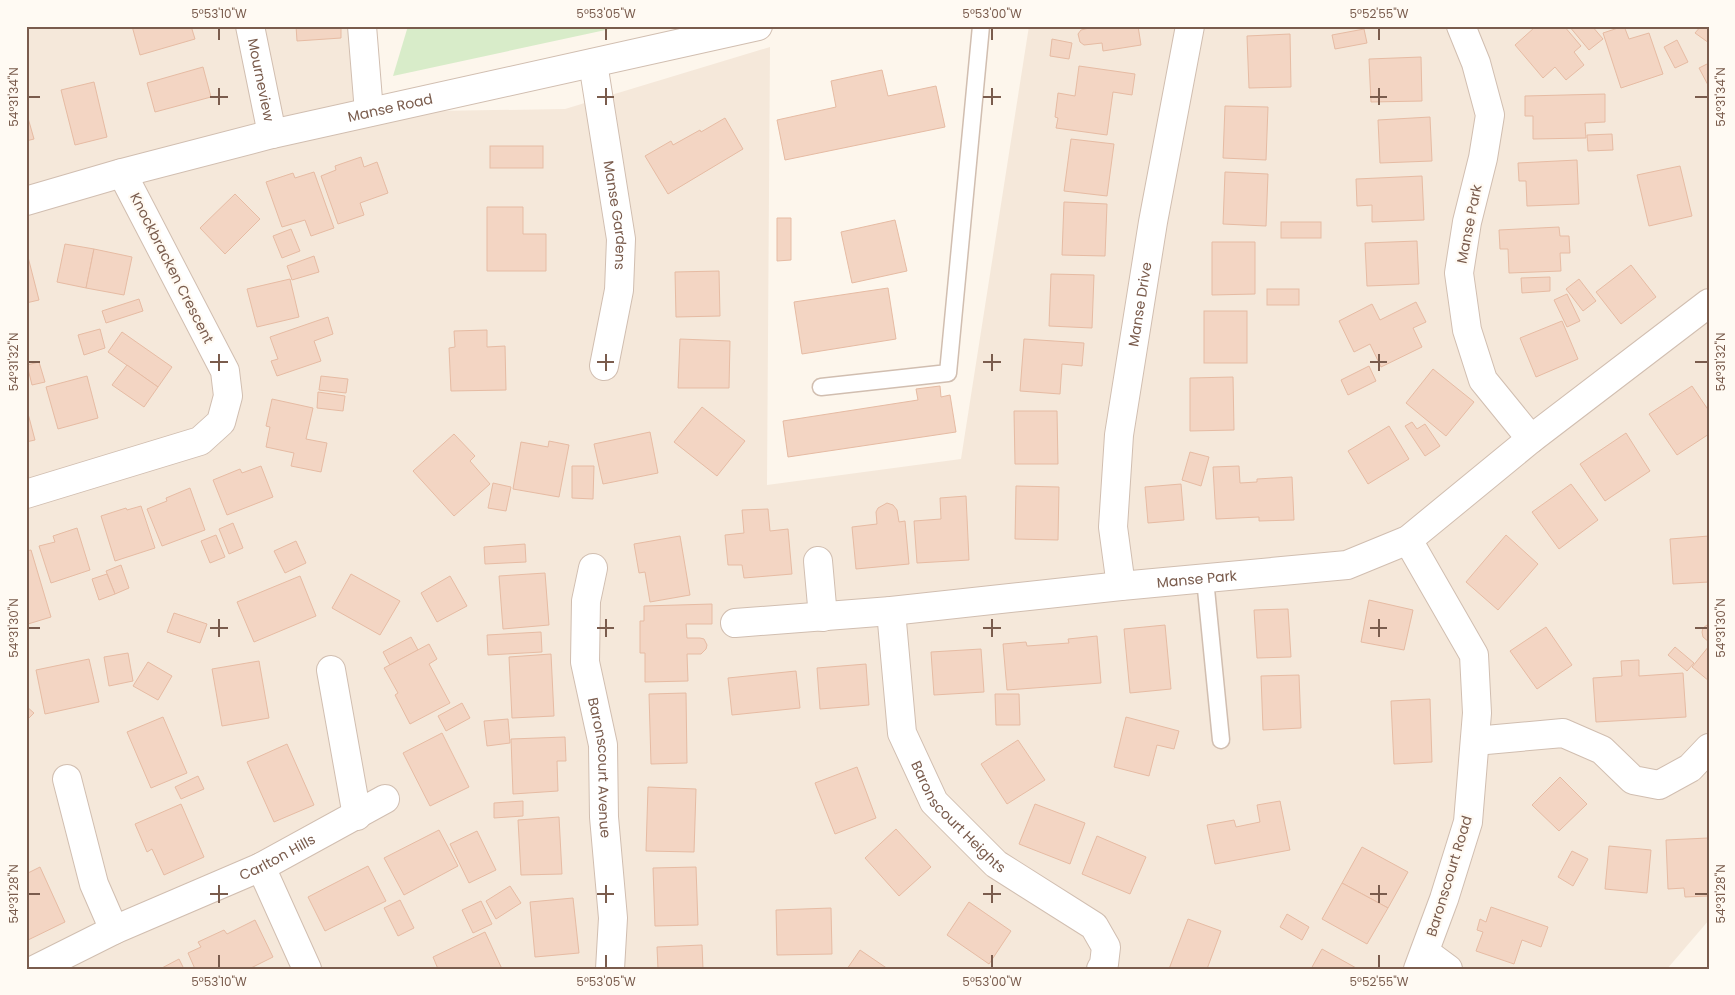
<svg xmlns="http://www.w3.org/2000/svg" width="1735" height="995" viewBox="0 0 1735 995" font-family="Poppins,sans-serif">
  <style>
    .residential { fill: #f5e8da }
    .grass { fill: #d8ecc9 }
    .building { fill: #f3d5c3; stroke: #e6bba3 }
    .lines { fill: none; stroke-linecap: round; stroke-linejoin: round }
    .service-casing { stroke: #d1beb0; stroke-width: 19 }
    .minor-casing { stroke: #d1beb0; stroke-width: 30 }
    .service { stroke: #fff; stroke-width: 16 }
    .minor { stroke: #fff; stroke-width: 28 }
    .ticks { fill: none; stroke: #7a5c4d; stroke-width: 2 }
    .labels { text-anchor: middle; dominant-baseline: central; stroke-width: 4.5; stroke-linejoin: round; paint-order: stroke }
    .street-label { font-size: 14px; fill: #7a5c4d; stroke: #fffaf3 }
    .neatline { fill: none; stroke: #7a5c4d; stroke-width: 2 }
    .ticks-label { font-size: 12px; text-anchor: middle; fill: #7a5c4d }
  </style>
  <rect width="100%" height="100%" fill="#fdf6ec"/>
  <path class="residential" d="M26 26H372L370 112 565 109 770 47 767 485 961 459 1029 26H1709V920L1667 969H26Z"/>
  <path class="grass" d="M408 26H624L393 76Z"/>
  <g class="building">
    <path d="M132 26H191L195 39 140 55Z"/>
    <path d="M296 26H341V38L297 41Z"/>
    <path d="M1097 26H1138L1141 45 1103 51 1102 43 1084 45 1080 42 1078 34 1081 30Z"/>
    <path d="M1533 26H1564L1581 46 1574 52 1584 65 1566 80 1555 67 1543 78 1515 45 1534 28Z"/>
    <path d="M1569 26H1592L1603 39 1589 50Z"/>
    <path d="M1624 26 1629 39 1649 33 1663 74 1621 88 1603 33Z"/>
    <path d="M1701 26H1709V43L1695 33Z"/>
    <path d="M1364 29 1367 43 1335 49 1332 35Z"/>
    <path d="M1290 34 1291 87 1249 88 1247 36Z"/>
    <path d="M1052 39 1072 43 1069 59 1050 56Z"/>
    <path d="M1677 40 1688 62 1675 68 1664 47Z"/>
    <path d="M1421 57 1422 101 1371 102 1369 59Z"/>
    <path d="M1709 63V87L1699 68Z"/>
    <path d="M1079 66 1135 74 1132 95 1113 92 1107 135 1056 128 1058 118 1055 117 1058 93 1075 96Z"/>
    <path d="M203 67 211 97 155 112 147 83Z"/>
    <path d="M882 70 888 96 936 86 945 127 785 160 777 120 836 107 831 81Z"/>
    <path d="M94 82 107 137 75 145 61 90Z"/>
    <path d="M1605 94V122L1585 123 1586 138 1533 139V116H1525V96Z"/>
    <path d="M1225 106 1268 107 1266 160 1223 158Z"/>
    <path d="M26 111 34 139 26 141Z"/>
    <path d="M1430 117 1432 161 1380 163 1378 120Z"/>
    <path d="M725 118 743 149 668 194 645 156 671 141 673 145 700 130 701 132Z"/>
    <path d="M1612 134 1613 150 1588 151 1587 135Z"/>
    <path d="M1071 139 1114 144 1107 196 1064 191Z"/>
    <rect x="490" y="146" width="53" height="22"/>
    <path d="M361 157 364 167 377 162 388 193 360 203 364 215 338 224 321 176 336 170 335 166Z"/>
    <path d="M1577 160 1579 204 1527 206 1526 181H1519L1518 163Z"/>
    <path d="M1680 166 1692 216 1649 226 1637 175Z"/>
    <path d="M314 172 334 228 311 236 305 220 282 227 266 182 293 173 295 178Z"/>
    <path d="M1225 172 1268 174 1266 226 1223 224Z"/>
    <path d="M1422 176 1424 220 1372 222V205L1357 206 1356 179Z"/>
    <path d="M235 194 260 219 225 254 200 228Z"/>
    <path d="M1064 202 1107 204 1105 256 1062 255Z"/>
    <path d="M487 207H523V234H546V271H487Z"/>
    <path d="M777 218H791V260L777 261Z"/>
    <path d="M895 220 907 271 852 283 841 232Z"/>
    <rect x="1281" y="222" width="40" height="16"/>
    <path d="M1559 227 1560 236H1569L1570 253H1560L1561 271 1509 273 1508 249H1500L1499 230Z"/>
    <path d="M291 229 300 251 282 258 273 236Z"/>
    <path d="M1417 241 1419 284 1367 286 1365 243Z"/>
    <path d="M1212 242H1255V294L1212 295Z"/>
    <path d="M65 244 94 249 86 288 57 282Z"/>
    <path d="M94 249 132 257 124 295 86 288Z"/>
    <path d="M314 256 319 272 292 280 287 266Z"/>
    <path d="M28 257 39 300 26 303V258Z"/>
    <path d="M1631 265 1656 297 1621 324 1596 292Z"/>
    <path d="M719 271 720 316 676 317 675 272Z"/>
    <path d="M1051 274 1094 275 1092 328 1049 326Z"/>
    <path d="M1550 277V291L1522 293 1521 278Z"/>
    <path d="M290 279 299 317 257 327 247 289Z"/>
    <path d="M1579 279 1596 301 1583 311 1566 289Z"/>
    <path d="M888 288 896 339 802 354 794 302Z"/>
    <rect x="1267" y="289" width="32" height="16"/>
    <path d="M1567 294 1580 321 1567 327 1554 300Z"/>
    <path d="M139 299 143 311 106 323 102 311Z"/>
    <path d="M1416 302 1426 322 1413 328 1422 347 1381 367 1370 344 1354 352 1339 321 1372 304 1380 320Z"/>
    <rect x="1204" y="311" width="43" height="52"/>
    <path d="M328 317 333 334 314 341 321 361 277 376 271 361 278 359 270 337Z"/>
    <path d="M1562 321 1578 359 1536 377 1520 338Z"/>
    <path d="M100 329 105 348 84 355 78 335Z"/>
    <path d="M487 330V347L505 346 506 390 451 391 449 348 455 347 454 331Z"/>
    <path d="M122 332 172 367 158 387 108 352Z"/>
    <path d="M680 339 730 341 729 388H678Z"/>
    <path d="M1024 339 1084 343 1082 366 1062 364 1060 394 1020 391Z"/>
    <path d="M39 362 45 382 32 385 27 365Z"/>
    <path d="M127 365 158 387 144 407 112 385Z"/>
    <path d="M1369 366 1376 381 1348 395 1341 380Z"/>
    <path d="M1433 369 1474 402 1446 436 1406 403Z"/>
    <path d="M87 376 98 418 58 429 46 387Z"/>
    <path d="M321 376 348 379 346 393 319 390Z"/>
    <path d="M1233 377 1234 430 1190 431V378Z"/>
    <path d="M940 386 941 397 950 395 956 432 788 457 783 421 918 400 916 389Z"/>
    <path d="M1692 386 1709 411V434L1677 455 1649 414Z"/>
    <path d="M318 392 345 396 343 411 317 408Z"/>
    <path d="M272 399 313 408 306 439 327 443 321 472 291 466 294 453 266 447 270 427 266 426Z"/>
    <path d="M26 406 35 440 26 442Z"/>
    <path d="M702 407 745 441 717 476 674 442Z"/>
    <path d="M1014 411H1057L1058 464H1015Z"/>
    <path d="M1412 422 1417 429 1425 424 1440 446 1425 456 1405 426Z"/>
    <path d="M1389 426 1409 459 1368 484 1348 451Z"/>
    <path d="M650 432 658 473 603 484 594 444Z"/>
    <path d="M1626 433 1650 471 1605 501 1580 464Z"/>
    <path d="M454 434 475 456 470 461 490 484 454 516 413 471Z"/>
    <path d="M549 441 569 445 559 497 513 489 521 442 548 447Z"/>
    <path d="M1190 452 1209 457 1201 486 1182 480Z"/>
    <path d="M261 466 273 497 227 515 213 480 240 469 242 473Z"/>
    <path d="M572 466H594L593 499 572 498Z"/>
    <path d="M1239 466 1240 483 1257 482V479L1292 477 1294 520 1259 521V517L1216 519 1213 467Z"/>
    <path d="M493 483 511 487 506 511 488 508Z"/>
    <path d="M1181 484 1184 520 1148 523 1145 487Z"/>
    <path d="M1571 484 1598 520 1559 549 1532 512Z"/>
    <path d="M1016 486 1059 487 1058 540 1015 539Z"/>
    <path d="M190 488 205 530 162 546 147 509 167 501 166 498Z"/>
    <path d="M966 496 969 560 917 563 914 521 941 519 940 498Z"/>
    <path d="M887 503 893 505 897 510 899 522 905 521 909 564 856 569 852 527 877 524 876 512 878 508Z"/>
    <path d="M141 506 155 548 115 561 101 516 126 508 127 510Z"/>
    <path d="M768 509 770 531 788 529 792 574 744 578 742 565H728L725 535 744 533 742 510Z"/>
    <path d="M233 523 243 548 229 554 219 529Z"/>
    <path d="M77 528 90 570 51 583 39 546 55 542 53 536Z"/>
    <path d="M216 535 225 557 210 563 201 541Z"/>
    <path d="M1506 535 1538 564 1498 610 1466 582Z"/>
    <path d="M680 536 690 595 650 602 645 572 639 573 634 544Z"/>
    <path d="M1709 536V582L1673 584 1670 539Z"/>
    <path d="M296 541 306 563 285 573 274 551Z"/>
    <path d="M525 544 526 562 485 564 484 547Z"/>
    <path d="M31 550 51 617 28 624 26 618V551Z"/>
    <path d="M121 565 129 588 115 594 106 571Z"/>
    <path d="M545 573 549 625 503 629 499 576Z"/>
    <path d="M107 574 115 594 99 600 92 579Z"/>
    <path d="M351 574 400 601 380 635 332 608Z"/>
    <path d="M300 576 316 616 254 642 237 602Z"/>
    <path d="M450 576 467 606 437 622 421 593Z"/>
    <path d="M1369 600 1413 610 1404 650 1361 642Z"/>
    <path d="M712 604V624H686L687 638H700L704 639 707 645 706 649 701 654H687L688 681 645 682V653H640V621H644V606Z"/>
    <path d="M1288 609 1291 657 1257 658 1254 610Z"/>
    <path d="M174 613 207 624 200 643 167 632Z"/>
    <path d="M1165 625 1171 689 1130 693 1124 629Z"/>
    <path d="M1707 625H1709V642L1703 637 1702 632 1703 628Z"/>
    <path d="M1546 627 1572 665 1537 689 1510 651Z"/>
    <path d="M541 632 542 652 488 655 487 635Z"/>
    <path d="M1097 636 1101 683 1007 690 1003 644 1026 642 1027 646 1069 643 1068 639Z"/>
    <path d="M411 637 418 650 390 665 383 652Z"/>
    <path d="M429 644 437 659 429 664 450 703 410 724 395 695 398 693 384 668Z"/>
    <path d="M1709 646V681L1692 667Z"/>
    <path d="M1675 647 1694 663 1687 671 1668 655Z"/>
    <path d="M981 649 984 692 934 695 931 652Z"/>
    <path d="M128 653 133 681 109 686 104 657Z"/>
    <path d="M551 654 554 716 512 718 509 657Z"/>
    <path d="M89 659 99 702 45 714 36 670Z"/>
    <path d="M1639 660V676L1683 673 1686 717 1596 722 1593 678 1622 676 1621 661Z"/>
    <path d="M259 661 269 718 222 726 212 669Z"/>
    <path d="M148 662 172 676 158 700 133 686Z"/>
    <path d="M866 664 869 705 820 709 817 668Z"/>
    <path d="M796 671 800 708 732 715 728 678Z"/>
    <path d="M1299 675 1301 728 1263 730 1261 676Z"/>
    <path d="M686 693 687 763 651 764 649 694Z"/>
    <path d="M995 694H1019L1020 725H996Z"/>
    <path d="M1430 699 1432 762 1394 764 1391 701Z"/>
    <path d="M462 703 470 718 446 731 438 716Z"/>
    <path d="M26 706 34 713 26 721Z"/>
    <path d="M163 717 187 773 151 788 127 732Z"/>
    <path d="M1126 717 1179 731 1174 749 1157 745 1149 776 1114 767Z"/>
    <path d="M508 719 510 743 487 746 484 721Z"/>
    <path d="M442 733 469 787 430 806 403 753Z"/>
    <path d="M565 737 566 761H557L558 791 513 794 511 739Z"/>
    <path d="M1018 740 1045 780 1007 804 981 764Z"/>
    <path d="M287 744 314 805 274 822 247 762Z"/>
    <path d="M857 767 876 818 835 834 815 783Z"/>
    <path d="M198 776 204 789 181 799 175 787Z"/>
    <path d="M1560 777 1587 804 1559 831 1532 805Z"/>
    <path d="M648 787 696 789 694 852 646 851Z"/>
    <path d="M523 801V816L494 818V803Z"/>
    <path d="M1280 801 1290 850 1215 864 1207 825 1234 820 1236 827 1260 822 1257 805Z"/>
    <path d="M181 804 204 857 164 875 152 849 147 852 135 824Z"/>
    <path d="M1035 804 1085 823 1070 864 1019 844Z"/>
    <path d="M559 817 562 874 521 875 518 820Z"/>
    <path d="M896 829 931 867 899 896 865 858Z"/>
    <path d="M439 830 458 866 404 895 384 858Z"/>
    <path d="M477 831 496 870 469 883 450 844Z"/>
    <path d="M1097 836 1146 857 1130 894 1082 874Z"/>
    <path d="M1708 838 1709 896 1685 897 1684 888 1668 889 1666 840Z"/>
    <path d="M1609 846 1651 850 1647 893 1605 889Z"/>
    <path d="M1362 847 1408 872 1388 908 1342 883Z"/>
    <path d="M1572 851 1588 859 1573 886 1558 877Z"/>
    <path d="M368 866 386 901 325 931 308 897Z"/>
    <path d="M40 867 65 922 28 940 26 937V874Z"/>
    <path d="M696 867 698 925 655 926 653 868Z"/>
    <path d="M1342 883 1388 908 1367 944 1322 919Z"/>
    <path d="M510 886 521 903 496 919 486 901Z"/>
    <path d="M573 898 579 953 535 957 530 902Z"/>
    <path d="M400 900 414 928 398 936 384 908Z"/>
    <path d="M481 901 492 924 473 933 462 910Z"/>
    <path d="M969 902 1011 931 989 964 947 935Z"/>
    <path d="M1491 907 1548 927 1541 947 1522 940 1514 964 1476 951 1483 932 1477 930 1480 919 1486 922Z"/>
    <path d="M831 908 832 954 777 955 776 910Z"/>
    <path d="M1287 914 1309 927 1302 940 1280 927Z"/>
    <path d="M1188 919 1221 931 1207 969H1169Z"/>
    <path d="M255 920 273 957 249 969H195L188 953 201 947 198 942 224 930 227 934Z"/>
    <path d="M485 932 502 969H438L433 957Z"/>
    <path d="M702 945 703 969H658L657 947Z"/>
    <path d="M1322 949 1358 969H1311Z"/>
    <path d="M860 950 888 969H847Z"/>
    <path d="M179 959 184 969H160Z"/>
  </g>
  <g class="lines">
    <defs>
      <g id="service">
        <path d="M821 387 948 373 981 26"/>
        <path d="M1205 579 1221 740"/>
      </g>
      <g id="minor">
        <path id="s1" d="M250 26 272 134"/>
        <path d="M362 26 369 112"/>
        <path d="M1461 26 1476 63 1490 115 1483 158 1467 222 1459 273 1467 330 1483 380 1531 439"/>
        <path id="s2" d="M593 63 621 239 619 290 604 366"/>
        <path id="s3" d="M26 201 122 173 272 134 758 26"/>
        <path d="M26 494 200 441 221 422 228 396 225 371 122 173"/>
        <path d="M1408 540 1474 655 1477 713 1468 822 1444 899 1418 969"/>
        <path d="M818 561 823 617"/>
        <path id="s4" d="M593 568 586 601 585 662 603 745 604 817 613 918 610 969"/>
        <path id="s5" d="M1121 586 1113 527 1119 435 1153 222 1190 26"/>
        <path id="s6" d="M891 611 902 733 934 802 996 864 1094 926 1106 947 1104 964 1101 969"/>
        <path id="s7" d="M735 623 891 611 1121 586 1347 565 1408 540 1531 439 1709 303"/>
        <path d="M331 670 357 816"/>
        <path d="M1475 741 1563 733 1602 750 1633 780 1659 785 1690 768 1709 748"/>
        <path d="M67 779 94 884 114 930"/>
        <path d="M261 867 307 969"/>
        <path d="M1425 952 1448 969"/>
        <path id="s8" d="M36 969 114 930 261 867 385 799"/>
      </g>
    </defs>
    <use href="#service" class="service-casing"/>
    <use href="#minor" class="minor-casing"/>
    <use href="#service" class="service"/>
    <use href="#minor" class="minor"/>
  </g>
  <path class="ticks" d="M219 28V40M606 28V40M992 28V40M1379 28V40M219 88V105M606 88V105M992 88V105M1379 88V105M28 97H40M210 97H228M597 97H614M983 97H1001M1370 97H1387M1695 97H1708M219 354V371M606 354V371M992 354V371M1379 354V371M28 362H40M210 362H228M597 362H614M983 362H1001M1370 362H1387M1695 362H1708M219 619V637M606 619V637M992 619V637M1379 619V637M28 628H40M210 628H228M597 628H614M983 628H1001M1370 628H1387M1695 628H1708M219 885V903M606 885V903M992 885V903M1379 885V903M28 894H40M210 894H228M597 894H614M983 894H1001M1370 894H1387M1695 894H1708M219 955V968M606 955V968M992 955V968M1379 955V968"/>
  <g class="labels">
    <g class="street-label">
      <text stroke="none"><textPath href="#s1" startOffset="55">Mourneview</textPath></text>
      <text stroke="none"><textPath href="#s3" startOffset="376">Manse Road</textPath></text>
      <text stroke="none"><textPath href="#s2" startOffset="154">Manse Gardens</textPath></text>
      <text transform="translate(1469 224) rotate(-79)">Manse Park</text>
      <text transform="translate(172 268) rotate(63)">Knockbracken Crescent</text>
      <text stroke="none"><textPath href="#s5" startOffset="284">Manse Drive</textPath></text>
      <text stroke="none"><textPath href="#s7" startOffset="464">Manse Park</textPath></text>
      <text stroke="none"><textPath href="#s4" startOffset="202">Baronscourt Avenue</textPath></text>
      <text stroke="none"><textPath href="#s6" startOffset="225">Baronscourt Heights</textPath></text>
      <text stroke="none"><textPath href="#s8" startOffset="266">Carlton Hills</textPath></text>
      <text transform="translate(1449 876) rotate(-73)">Baronscourt Road</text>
    </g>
  </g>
  <rect width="1735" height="995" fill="none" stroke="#fffaf3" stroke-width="55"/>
  <rect x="28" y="28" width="1680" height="940" class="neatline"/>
  <g class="ticks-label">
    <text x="219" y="18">5°53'10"W</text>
    <text x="606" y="18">5°53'05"W</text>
    <text x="992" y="18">5°53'00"W</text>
    <text x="1379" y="18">5°52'55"W</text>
    <text transform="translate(14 97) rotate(-90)" y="4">54°31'34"N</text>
    <text transform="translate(1721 97) rotate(-90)" y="4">54°31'34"N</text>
    <text transform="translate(14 362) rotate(-90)" y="4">54°31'32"N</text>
    <text transform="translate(1721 362) rotate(-90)" y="4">54°31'32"N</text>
    <text transform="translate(14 628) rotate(-90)" y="4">54°31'30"N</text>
    <text transform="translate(1721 628) rotate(-90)" y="4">54°31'30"N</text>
    <text transform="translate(14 894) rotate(-90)" y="4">54°31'28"N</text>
    <text transform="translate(1721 894) rotate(-90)" y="4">54°31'28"N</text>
    <text x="219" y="986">5°53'10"W</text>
    <text x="606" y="986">5°53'05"W</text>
    <text x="992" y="986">5°53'00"W</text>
    <text x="1379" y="986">5°52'55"W</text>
  </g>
</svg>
